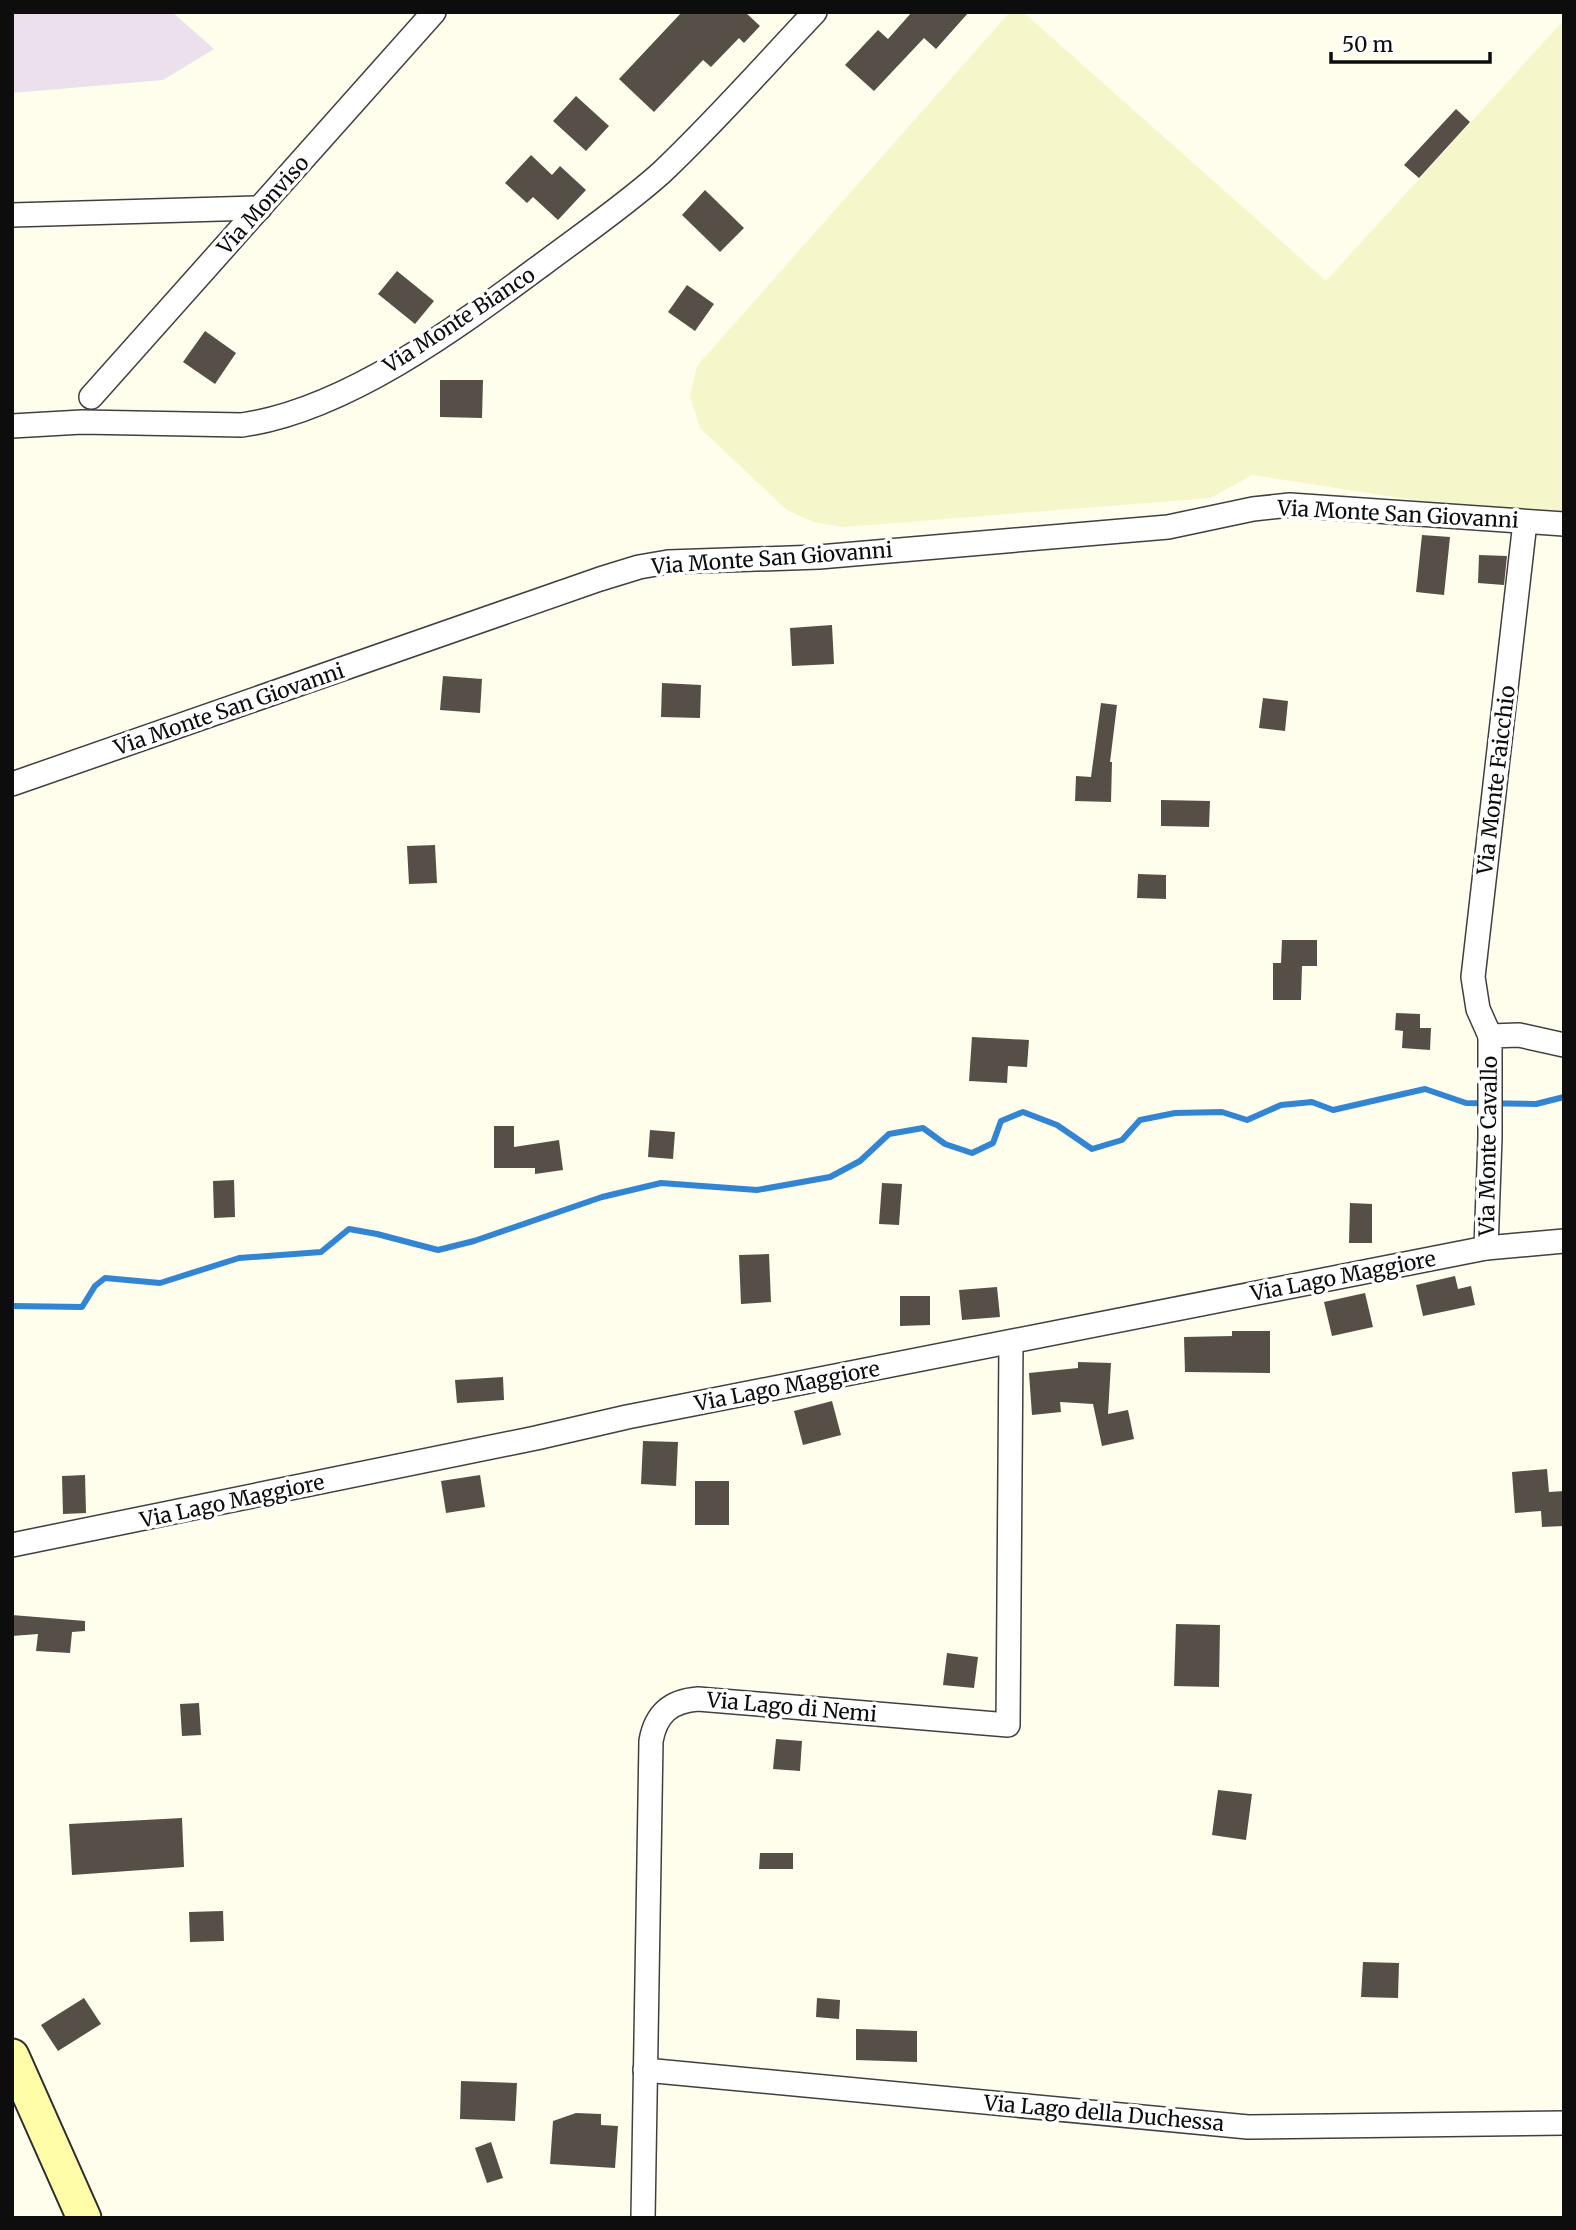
<svg xmlns="http://www.w3.org/2000/svg" width="1576" height="2230" viewBox="0 0 1576 2230" font-family="Merriweather,serif">
  <style>
    .industrial { fill: #ece0ec }
    .farmland { fill: #f6f6cb }
    .lines { fill: none; stroke-linecap: round; stroke-linejoin: round }
    .stream { stroke: #3285d3; stroke-width: 6 }
    .building { fill: #564f48 }
    .street-casing { stroke: #404040; stroke-width: 26 }
    .secondary-casing { stroke: #2f2f2f; stroke-width: 37 }
    .street { stroke: #fff; stroke-width: 23 }
    .secondary { stroke: #fffda7; stroke-width: 33 }
    .labels { text-anchor: middle; dominant-baseline: central; stroke-width: 7; stroke-linejoin: round; paint-order: stroke }
    .street-label { font-size: 21px; fill: #0d0d0d; stroke: #fff }
  </style>
  <rect width="100%" height="100%" fill="#fffdec"/>
  <path class="industrial" d="M12 12H172L214 49 163 80 12 93Z"/>
  <path class="farmland" d="M1010 12H1023L1326 281 1564 20V513L1446 505 1252 475 1210 498 844 527 813 522 787 510 700 428 690 396 697 366Z"/>
  <g class="lines">
    <path class="stream" d="M12 1306 82 1307 95 1286 105 1278 160 1283 239 1258 321 1252 349 1229 377 1234 438 1250 474 1241 602 1197 661 1183 757 1190 830 1177 860 1161 889 1134 923 1128 945 1144 972 1153 993 1143 1001 1121 1023 1112 1057 1125 1092 1149 1122 1140 1140 1120 1175 1113 1222 1112 1247 1120 1281 1105 1312 1102 1333 1110 1425 1089 1466 1103 1536 1104 1564 1097"/>
  </g>
  <g class="building">
    <path d="M682 12H745L760 26 744 43 739 38 711 67 703 60 654 112 619 79Z"/>
    <path d="M912 12H969L936 49 924 38 874 91 845 65 878 30 888 39Z"/>
    <path d="M576 96 609 126 586 151 553 121Z"/>
    <path d="M1456 109 1470 122 1419 178 1404 165Z"/>
    <path d="M531 155 552 175 560 166 586 190 558 220 533 197 527 203 505 183Z"/>
    <path d="M705 190 744 228 720 252 682 215Z"/>
    <path d="M397 271 434 301 415 324 378 294Z"/>
    <path d="M687 285 714 304 695 331 668 312Z"/>
    <path d="M205 331 236 353 215 384 183 362Z"/>
    <path d="M440 380H483L482 418 440 417Z"/>
    <path d="M1422 535 1450 537 1444 595 1416 592Z"/>
    <path d="M1479 555 1507 556 1504 585 1478 583Z"/>
    <path d="M832 625 834 664 792 666 790 628Z"/>
    <path d="M443 676 482 679 480 713 440 710Z"/>
    <path d="M662 683 701 685 700 718 661 717Z"/>
    <path d="M1263 698 1288 701 1285 731 1259 728Z"/>
    <path d="M1101 703 1117 705 1110 762H1112L1111 802 1075 801 1076 776 1091 777Z"/>
    <path d="M1161 800 1210 801 1209 827 1161 826Z"/>
    <path d="M435 845 437 883 409 884 407 846Z"/>
    <path d="M1138 874 1166 875V899L1137 898Z"/>
    <path d="M1282 940H1317V966H1302L1301 1000H1273V963H1281Z"/>
    <path d="M1396 1013 1420 1014V1028H1431L1430 1050 1402 1048 1403 1031 1395 1030Z"/>
    <path d="M972 1037 1029 1040 1027 1067 1008 1066 1007 1083 969 1081Z"/>
    <path d="M494 1126H514V1147L559 1140 563 1170 535 1174V1168H494Z"/>
    <path d="M650 1130 675 1132 673 1159 648 1157Z"/>
    <path d="M234 1180 235 1217 214 1218 213 1181Z"/>
    <path d="M882 1183 902 1184 899 1225 879 1224Z"/>
    <path d="M1350 1203 1372 1204V1243H1349Z"/>
    <path d="M769 1254 771 1302 741 1304 739 1255Z"/>
    <path d="M1455 1276 1458 1289 1471 1286 1475 1305 1423 1316 1416 1285Z"/>
    <path d="M997 1287 1000 1317 962 1320 959 1290Z"/>
    <path d="M1365 1293 1373 1327 1332 1336 1324 1302Z"/>
    <path d="M900 1296H930V1325L900 1326Z"/>
    <path d="M1232 1331H1270V1373L1185 1372 1184 1337 1232 1336Z"/>
    <path d="M1078 1362 1111 1363 1108 1414 1128 1410 1134 1439 1102 1446 1093 1404 1060 1402 1061 1412 1032 1415 1029 1373 1078 1368Z"/>
    <path d="M503 1377 504 1400 457 1403 455 1380Z"/>
    <path d="M832 1401 841 1435 803 1445 794 1411Z"/>
    <path d="M643 1441 678 1442 676 1486 641 1484Z"/>
    <path d="M1547 1469 1549 1492 1564 1491V1526L1542 1527 1541 1511 1515 1513 1512 1472Z"/>
    <path d="M85 1475 86 1513 63 1514 62 1476Z"/>
    <path d="M480 1475 485 1507 446 1513 441 1481Z"/>
    <rect x="695" y="1481" width="34" height="44"/>
    <path d="M12 1615 85 1621V1631L72 1632 70 1653 36 1651 38 1634 12 1636Z"/>
    <path d="M1176 1624 1220 1625 1219 1687 1174 1686Z"/>
    <path d="M947 1653 978 1657 974 1688 943 1685Z"/>
    <path d="M199 1703 201 1735 182 1736 180 1704Z"/>
    <path d="M776 1739 802 1741 800 1771 773 1769Z"/>
    <path d="M1218 1790 1252 1794 1246 1840 1212 1835Z"/>
    <path d="M182 1818 184 1867 72 1875 69 1824Z"/>
    <path d="M760 1853H793V1869H759Z"/>
    <path d="M223 1911 224 1941 190 1942 189 1912Z"/>
    <path d="M1363 1962 1399 1963 1398 1998 1361 1997Z"/>
    <path d="M84 1998 101 2024 58 2051 41 2025Z"/>
    <path d="M817 1998 840 2000 839 2019 816 2017Z"/>
    <path d="M856 2029 917 2031V2062L856 2060Z"/>
    <path d="M461 2081 517 2083 515 2121 460 2119Z"/>
    <path d="M576 2113 601 2114V2125L618 2126 615 2168 550 2164 553 2121Z"/>
    <path d="M491 2142 503 2178 487 2183 475 2148Z"/>
  </g>
  <g class="lines">
    <defs>
      <g id="street">
        <path d="M12 215 260 208"/>
        <path d="M91 397 434 12"/>
        <path d="M12 426 82 422 242 425C347 410 459 326 543 264 583 234 624 206 661 173 715 122 764 66 815 12"/>
        <path d="M12 784 600 579 639 567 668 562 819 557 1168 527 1253 509 1290 505 1564 524"/>
        <path d="M1490 1036 1478 1009 1473 977 1525 522"/>
        <path d="M1486 1248 1490 1138V1036L1519 1035 1564 1045"/>
        <path d="M12 1545 536 1438 627 1417 1486 1248 1564 1241"/>
        <path d="M645 2070 1248 2127 1564 2123"/>
        <path d="M643 2218 651 1741C656 1713 671 1701 698 1699L1008 1725 1011 1343"/>
      </g>
      <path id="secondary" d="M12 2056 84 2218"/>
    </defs>
    <use href="#street" class="street-casing"/>
    <use href="#secondary" class="secondary-casing"/>
    <use href="#street" class="street"/>
    <use href="#secondary" class="secondary"/>
  </g>
  <g class="labels">
    <g class="street-label">
      <text transform="translate(263 205) rotate(-48)">Via Monviso</text>
      <text transform="translate(459 320) rotate(-33)">Via Monte Bianco</text>
      <text transform="translate(1398 514) rotate(3)">Via Monte San Giovanni</text>
      <text transform="translate(772 558) rotate(-4)">Via Monte San Giovanni</text>
      <text transform="translate(229 709) rotate(-19)">Via Monte San Giovanni</text>
      <text transform="translate(1496 780) rotate(-83)">Via Monte Faicchio</text>
      <text transform="translate(1488 1146) rotate(-89)">Via Monte Cavallo</text>
      <text transform="translate(1343 1276) rotate(-11)">Via Lago Maggiore</text>
      <text transform="translate(787 1386) rotate(-11)">Via Lago Maggiore</text>
      <text transform="translate(232 1501) rotate(-12)">Via Lago Maggiore</text>
      <text transform="translate(792 1707) rotate(5)">Via Lago di Nemi</text>
      <text transform="translate(1104 2113) rotate(5)">Via Lago della Duchessa</text>
    </g>
  </g>
  <rect width="1576" height="2230" fill="none" stroke="#0d0d0d" stroke-width="28"/>
  <path d="M1331 52v10h159v-10" fill="none" stroke="#0d0d0d" stroke-width="3.5"/>
  <text x="1342" y="52" font-size="21" fill="#0d0d0d" stroke="#ffffff" stroke-width="5" paint-order="stroke">50 m</text>
</svg>
